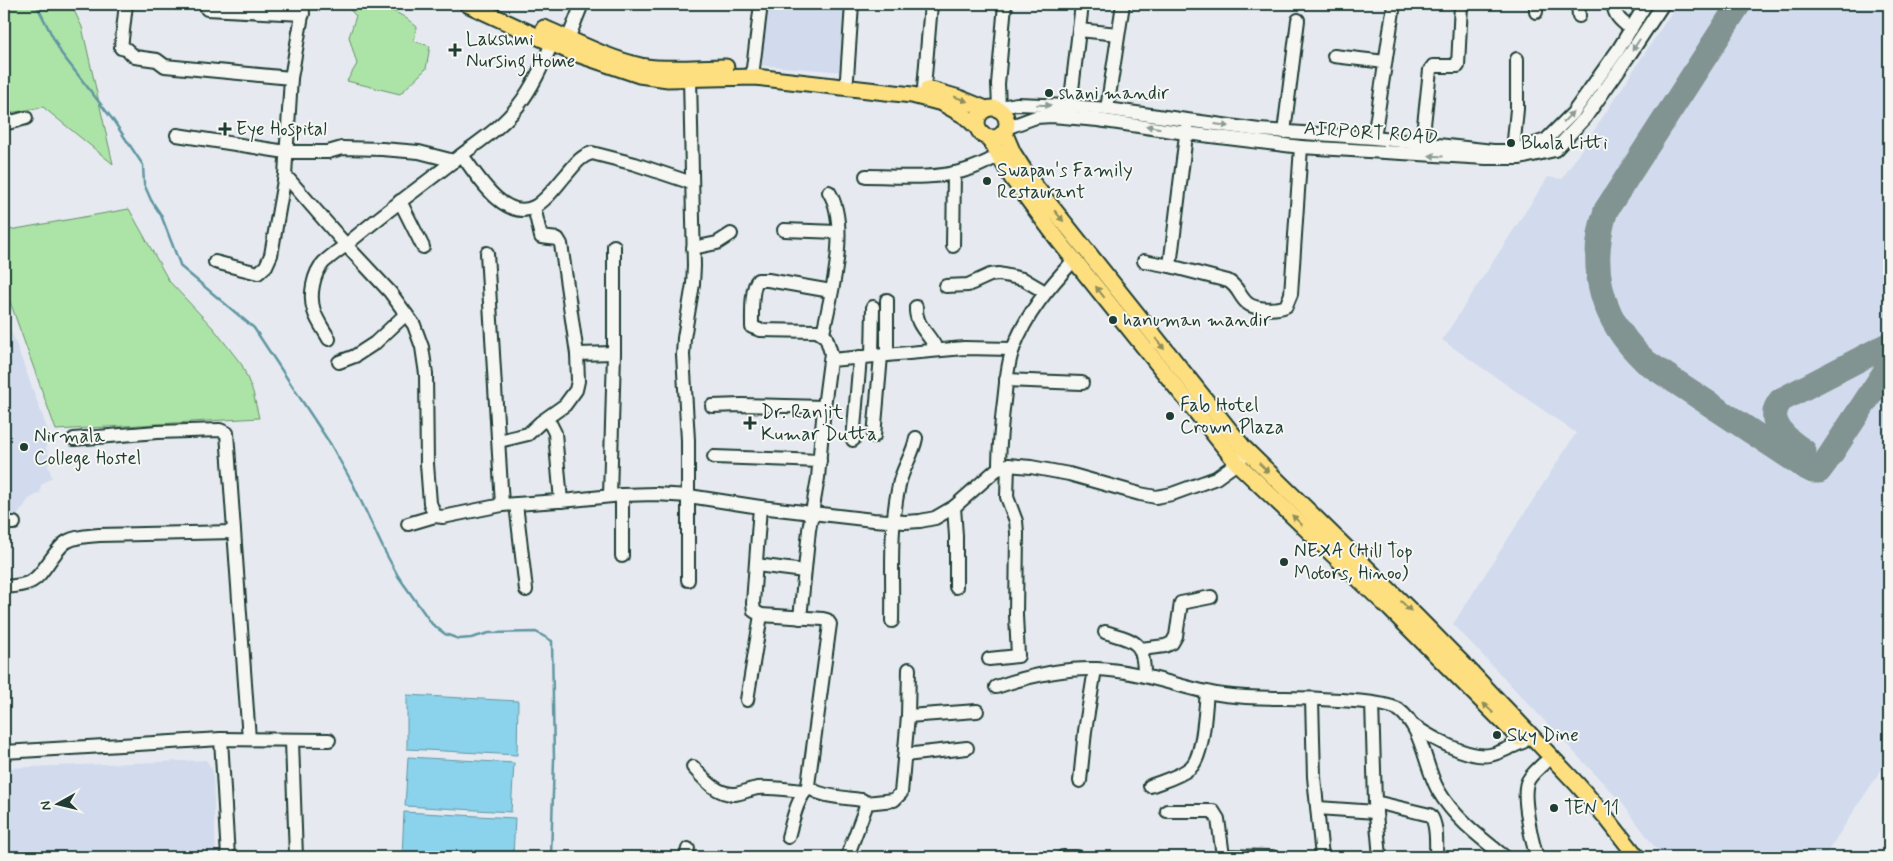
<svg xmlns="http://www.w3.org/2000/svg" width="1893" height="861" viewBox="0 0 1893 861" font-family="Mynerve,sans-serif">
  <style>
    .built { fill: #d2dbed }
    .green { fill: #ace3a6; stroke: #66906d }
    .water { fill: #8bd2ec; stroke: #6096a2 }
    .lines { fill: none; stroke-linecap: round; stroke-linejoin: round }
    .stream { stroke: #6096a2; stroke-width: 2.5 }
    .taxiway { stroke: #829492; stroke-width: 25 }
    .minor-casing { stroke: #1f3d34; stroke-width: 16 }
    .major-casing { stroke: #1f3d34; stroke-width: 19 }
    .minor { stroke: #f6f6f2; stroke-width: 12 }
    .major { stroke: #fedf80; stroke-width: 15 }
    .oneway { fill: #8a9a93 }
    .oneway2 { fill: #8e8e5a }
    .poi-dot { fill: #1f3d34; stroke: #f6f6f2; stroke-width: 2 }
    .labels { text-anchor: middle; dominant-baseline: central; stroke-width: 4; stroke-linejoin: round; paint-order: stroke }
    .poi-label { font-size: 19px; fill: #1f3d34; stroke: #f6f6f2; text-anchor: start }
    .street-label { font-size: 19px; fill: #1f3d34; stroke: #f6f6f2 }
  </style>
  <rect width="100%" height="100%" fill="#e6eaf0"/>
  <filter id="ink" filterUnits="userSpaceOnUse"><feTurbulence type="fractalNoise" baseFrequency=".02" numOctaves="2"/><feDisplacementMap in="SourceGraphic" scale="10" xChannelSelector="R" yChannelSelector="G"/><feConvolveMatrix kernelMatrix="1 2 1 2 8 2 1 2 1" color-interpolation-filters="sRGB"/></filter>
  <g filter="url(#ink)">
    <g class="built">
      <path d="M763 4H850L844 72 755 65Z"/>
      <path d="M1677 4H1889V758L1824 857H1662L1622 803 1453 624 1576 433 1442 340 1548 177 1562 179Z"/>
      <path d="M4 311 50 436 46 449 51 460 48 465 52 477 41 485 40 493 29 499 17 516H4Z"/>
      <path d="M206 760 213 771 216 857H4V768Z"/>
    </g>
    <g class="green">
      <path d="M4 4H71L82 27 113 164 43 107 4 114Z"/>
      <path d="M344 4H368V6C391 9 400 12 417 27L414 41 430 46 426 69 400 94 347 81 357 64 349 37 356 16Z"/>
      <path d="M129 209 169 281 214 329 242 365 253 392 259 418 56 430 4 285V231Z"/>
    </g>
    <g class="water">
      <path d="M407 695 518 701 517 755 407 749Z"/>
      <path d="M408 757 514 763 511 812 405 806Z"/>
      <path d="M404 812 515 818 513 857H402Z"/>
    </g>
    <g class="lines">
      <path class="stream" d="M36 4 61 53 113 120 143 165 144 184 151 200 161 215 181 267 254 328 331 445 353 484 384 550 398 576 432 624 445 634 459 639 471 638 489 633 536 632 552 641 554 760 551 857"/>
      <g class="taxiway">
        <path d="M1739 4 1606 210C1587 269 1601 320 1646 362L1805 467 1813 471H1819L1825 463 1889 366"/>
        <path d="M1804 451C1787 440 1763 421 1781 400L1889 344"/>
      </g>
      <defs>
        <g id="minor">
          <path d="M126 4 121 48 126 49 135 57 157 60 165 66 291 78"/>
          <path d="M1578 4 1579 16"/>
          <path d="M1613 4C1615 17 1621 21 1631 29"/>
          <path d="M207 9 303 14"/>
          <path d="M1536 12V4"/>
          <path d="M1079 30 1118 34"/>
          <path d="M568 39 582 4"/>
          <path d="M552 43C542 66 533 87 518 106 502 127 480 141 460 156 422 186 383 213 346 245L390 292 414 325 422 347 426 374 427 464 430 503 435 516 443 517 502 505 572 500 622 495 655 494 689 496 760 507 873 520 905 522 920 521 935 518 954 507 996 470 1008 465 1031 467 1069 474 1140 494 1156 497 1172 494 1216 478 1237 463 1243 456"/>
          <path d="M1334 56 1385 62"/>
          <path d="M753 68 761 4"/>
          <path d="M847 78 852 4"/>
          <path d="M924 88 931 4"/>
          <path d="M1069 106 1072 90 1082 4"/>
          <path d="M999 107 998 84 1005 4"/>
          <path d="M995 108 1017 104 1069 106 1107 109 1259 130 1374 138 1493 151H1513L1546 140 1573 113 1618 50 1646 4"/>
          <path d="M1107 109 1123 4"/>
          <path d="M4 124 26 118"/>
          <path d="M1006 128 1036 117 1052 116 1098 120 1186 133 1301 147 1486 158H1520L1555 150 1585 118 1630 54 1663 4"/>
          <path d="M1284 132 1298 20"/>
          <path d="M177 135 286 152H328L342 148 382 149 419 152 454 161"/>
          <path d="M1374 138 1394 4"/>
          <path d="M1422 143 1430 70 1433 66H1458L1461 4"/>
          <path d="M1513 151 1517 109V59"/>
          <path d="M462 155C476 174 504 222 534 207 546 201 557 185 566 175 574 166 580 156 592 153L635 164 692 183"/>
          <path d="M285 175 346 245C339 250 331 256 324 262 313 273 309 296 314 311 317 321 324 330 329 339"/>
          <path d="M866 176C898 176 931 180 963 171 975 168 987 162 998 156"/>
          <path d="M400 201 423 247"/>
          <path d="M784 230 838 232"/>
          <path d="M953 246 954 173"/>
          <path d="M693 248 717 243 731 234"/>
          <path d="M487 253 502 505"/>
          <path d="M1144 261 1170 266 1228 281C1238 286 1239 296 1247 303 1255 310 1277 310 1286 306L1291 294 1301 147"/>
          <path d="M215 262 258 273 266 266 271 255 285 175 291 78 304 4"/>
          <path d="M1170 266 1187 127"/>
          <path d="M946 286 968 285 990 275 999 274 1023 279 1045 292"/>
          <path d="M916 307C915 326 929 333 937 350"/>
          <path d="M823 333C831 296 850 225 829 192"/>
          <path d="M577 354 614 353"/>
          <path d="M887 355V300"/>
          <path d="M872 356 873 307"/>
          <path d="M831 360 964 348 1013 349"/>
          <path d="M339 362 355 356 375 343 406 314"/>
          <path d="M1006 380 1082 383"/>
          <path d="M712 406 742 405 824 407"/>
          <path d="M545 420 551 425 555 433 561 501"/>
          <path d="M874 436 881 356"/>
          <path d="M74 439 157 432 220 430 227 433 249 739"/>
          <path d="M853 440 860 357"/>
          <path d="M499 441 528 434 541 422 565 405 576 390 578 381 577 354 561 244 558 239 541 237 534 207"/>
          <path d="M714 457 820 461"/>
          <path d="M999 467C999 448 1001 429 1003 409 1006 389 1006 368 1013 349 1026 314 1049 287 1074 260"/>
          <path d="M622 495V556"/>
          <path d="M610 496 614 353V246"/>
          <path d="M516 504 526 590"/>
          <path d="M760 507 753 603 754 611 761 615 823 619 827 620 830 624 808 785C814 797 849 798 862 800L866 803 865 809 847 857"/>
          <path d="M954 507 956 536V587"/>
          <path d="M4 523H14"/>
          <path d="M408 524 435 516"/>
          <path d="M756 565 804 571"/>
          <path d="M688 580V440L683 355 684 338 693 284 694 266 690 78"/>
          <path d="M4 587C37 585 36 579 54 555 58 550 62 544 68 541 77 536 89 536 99 535L234 532"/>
          <path d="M800 618 809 530 818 478 824 407 831 353 826 337 817 331 760 330 752 327C752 316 751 287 758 280H768L831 291"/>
          <path d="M892 621C893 576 889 529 899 485 902 469 913 455 916 438"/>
          <path d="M1105 632C1134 641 1144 640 1144 675"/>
          <path d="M1141 649 1165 646 1172 643 1176 636 1181 603 1211 597"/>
          <path d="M989 659 1018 656 1016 615 1017 533 1016 521 1007 497 1008 465"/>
          <path d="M996 687C1028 676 1062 668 1096 669 1135 670 1170 684 1207 692 1244 700 1283 697 1321 699 1338 700 1385 701 1399 710 1423 728 1424 765 1438 790 1454 818 1481 838 1505 857"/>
          <path d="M1312 699 1314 777 1322 857"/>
          <path d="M747 700 761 615"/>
          <path d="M1372 703 1375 802 1380 857"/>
          <path d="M908 716 977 711"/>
          <path d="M1414 726C1432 738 1468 759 1490 755 1501 753 1512 746 1523 742"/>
          <path d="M221 739 228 857"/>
          <path d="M292 741 296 857"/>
          <path d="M4 752 221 739 329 740"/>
          <path d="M905 755 967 748"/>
          <path d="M693 767C704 779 717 795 735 794 743 793 750 789 758 788 773 787 789 790 805 791"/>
          <path d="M1080 781 1085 731 1095 669"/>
          <path d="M1150 786C1163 781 1179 777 1190 768 1204 757 1205 710 1207 692"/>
          <path d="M1375 802 1430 815C1438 824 1436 845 1436 857"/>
          <path d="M866 803 894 800 901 793 908 716 909 669"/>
          <path d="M1318 808 1376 812"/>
          <path d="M1167 811H1213L1218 819 1223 856"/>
          <path d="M788 837C792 824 797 796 809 788"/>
          <path d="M686 857 688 849"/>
          <path d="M1063 857H1077"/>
          <path d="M1223 857V856L1272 857"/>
          <path d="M1537 857C1532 842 1522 798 1527 783 1529 776 1539 768 1544 763"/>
        </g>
        <g id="major">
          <path d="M467 4 571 52 639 75 668 79 755 77 912 95 942 103 965 116 977 127"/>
          <path d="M544 28C574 41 609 59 641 66 668 71 698 67 726 67"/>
          <path d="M928 89 959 98 986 109"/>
          <circle cx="992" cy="123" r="15"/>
          <path d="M1004 132 1013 153 1031 181 1243 447 1416 616 1466 667 1577 784 1605 816 1637 857"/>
          <path d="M989 138 1012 178 1059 241 1237 463 1390 609 1519 738"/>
        </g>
      </defs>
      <use href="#minor" class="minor-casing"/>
      <use href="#major" class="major-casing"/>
      <use href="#minor" class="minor"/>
      <use href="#major" class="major"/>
    </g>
    <defs><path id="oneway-solid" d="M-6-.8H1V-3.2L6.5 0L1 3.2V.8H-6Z" transform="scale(1.25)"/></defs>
    <g class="oneway">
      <use href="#oneway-solid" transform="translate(1636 45) rotate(123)"/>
      <use href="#oneway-solid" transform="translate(1044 105) rotate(2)"/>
      <use href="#oneway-solid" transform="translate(1568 117) rotate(-47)"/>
      <use href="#oneway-solid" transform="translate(1222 125) rotate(8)"/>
      <use href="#oneway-solid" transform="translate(1153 127) rotate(-170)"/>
      <use href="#oneway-solid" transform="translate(1436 156) rotate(-177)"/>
    </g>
    <g class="oneway2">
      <use href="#oneway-solid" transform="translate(961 99) rotate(21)"/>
      <use href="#oneway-solid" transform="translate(1059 216) rotate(50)"/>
      <use href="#oneway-solid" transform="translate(1100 292) rotate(-128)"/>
      <use href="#oneway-solid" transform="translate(1160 344) rotate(51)"/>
      <use href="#oneway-solid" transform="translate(1264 468) rotate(45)"/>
      <use href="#oneway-solid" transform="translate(1297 520) rotate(-136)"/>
      <use href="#oneway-solid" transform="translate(1406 606) rotate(44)"/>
      <use href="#oneway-solid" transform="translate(1488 708) rotate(-136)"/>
    </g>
  </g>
  <g class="poi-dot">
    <path d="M452.5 42.5h5v5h5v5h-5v5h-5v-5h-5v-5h5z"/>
    <circle cx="1049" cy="93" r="5"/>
    <path d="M222.5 121.5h5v5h5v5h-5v5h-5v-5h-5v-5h5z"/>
    <circle cx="1511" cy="143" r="5"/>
    <circle cx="987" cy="181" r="5"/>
    <circle cx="1113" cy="320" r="5"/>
    <circle cx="1170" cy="416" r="5"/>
    <path d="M747.5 415.5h5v5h5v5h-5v5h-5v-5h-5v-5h5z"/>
    <circle cx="24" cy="447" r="5"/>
    <circle cx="1284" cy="562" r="5"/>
    <circle cx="1497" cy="735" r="5"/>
    <circle cx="1554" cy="808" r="5"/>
  </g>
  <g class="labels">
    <g class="poi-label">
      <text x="466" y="39">Lakshmi<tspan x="466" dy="22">Nursing Home</tspan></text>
      <text x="1059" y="93">shani mandir</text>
      <text x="236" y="129">Eye Hospital</text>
      <text x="1521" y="143">Bhola Litti</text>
      <text x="997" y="170">Swapan's Family<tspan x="997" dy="22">Restaurant</tspan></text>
      <text x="1123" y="320">hanuman mandir</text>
      <text x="1180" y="405">Fab Hotel<tspan x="1180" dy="22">Crown Plaza</tspan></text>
      <text x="761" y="412">Dr. Ranjit<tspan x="761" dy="22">Kumar Dutta</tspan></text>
      <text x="34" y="436">Nirmala<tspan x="34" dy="22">College Hostel</tspan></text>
      <text x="1294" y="551">NEXA (Hill Top<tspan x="1294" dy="22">Motors, Hinoo)</tspan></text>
      <text x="1507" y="735">Sky Dine</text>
      <text x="1564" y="808">TEN 11</text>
    </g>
    <g class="street-label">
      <text transform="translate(1371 133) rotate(4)">AIRPORT ROAD</text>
    </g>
  </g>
  <rect width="1893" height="861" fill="none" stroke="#f6f6f2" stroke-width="20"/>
  <rect x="10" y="10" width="1873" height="841" fill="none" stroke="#1f3d34" stroke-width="2" filter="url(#ink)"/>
  <g transform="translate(58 804) rotate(262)" stroke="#f6f6f2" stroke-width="4" paint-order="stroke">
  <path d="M0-4L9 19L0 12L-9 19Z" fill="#1f3d34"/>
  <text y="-8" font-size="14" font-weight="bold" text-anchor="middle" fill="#1f3d34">N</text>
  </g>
</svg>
